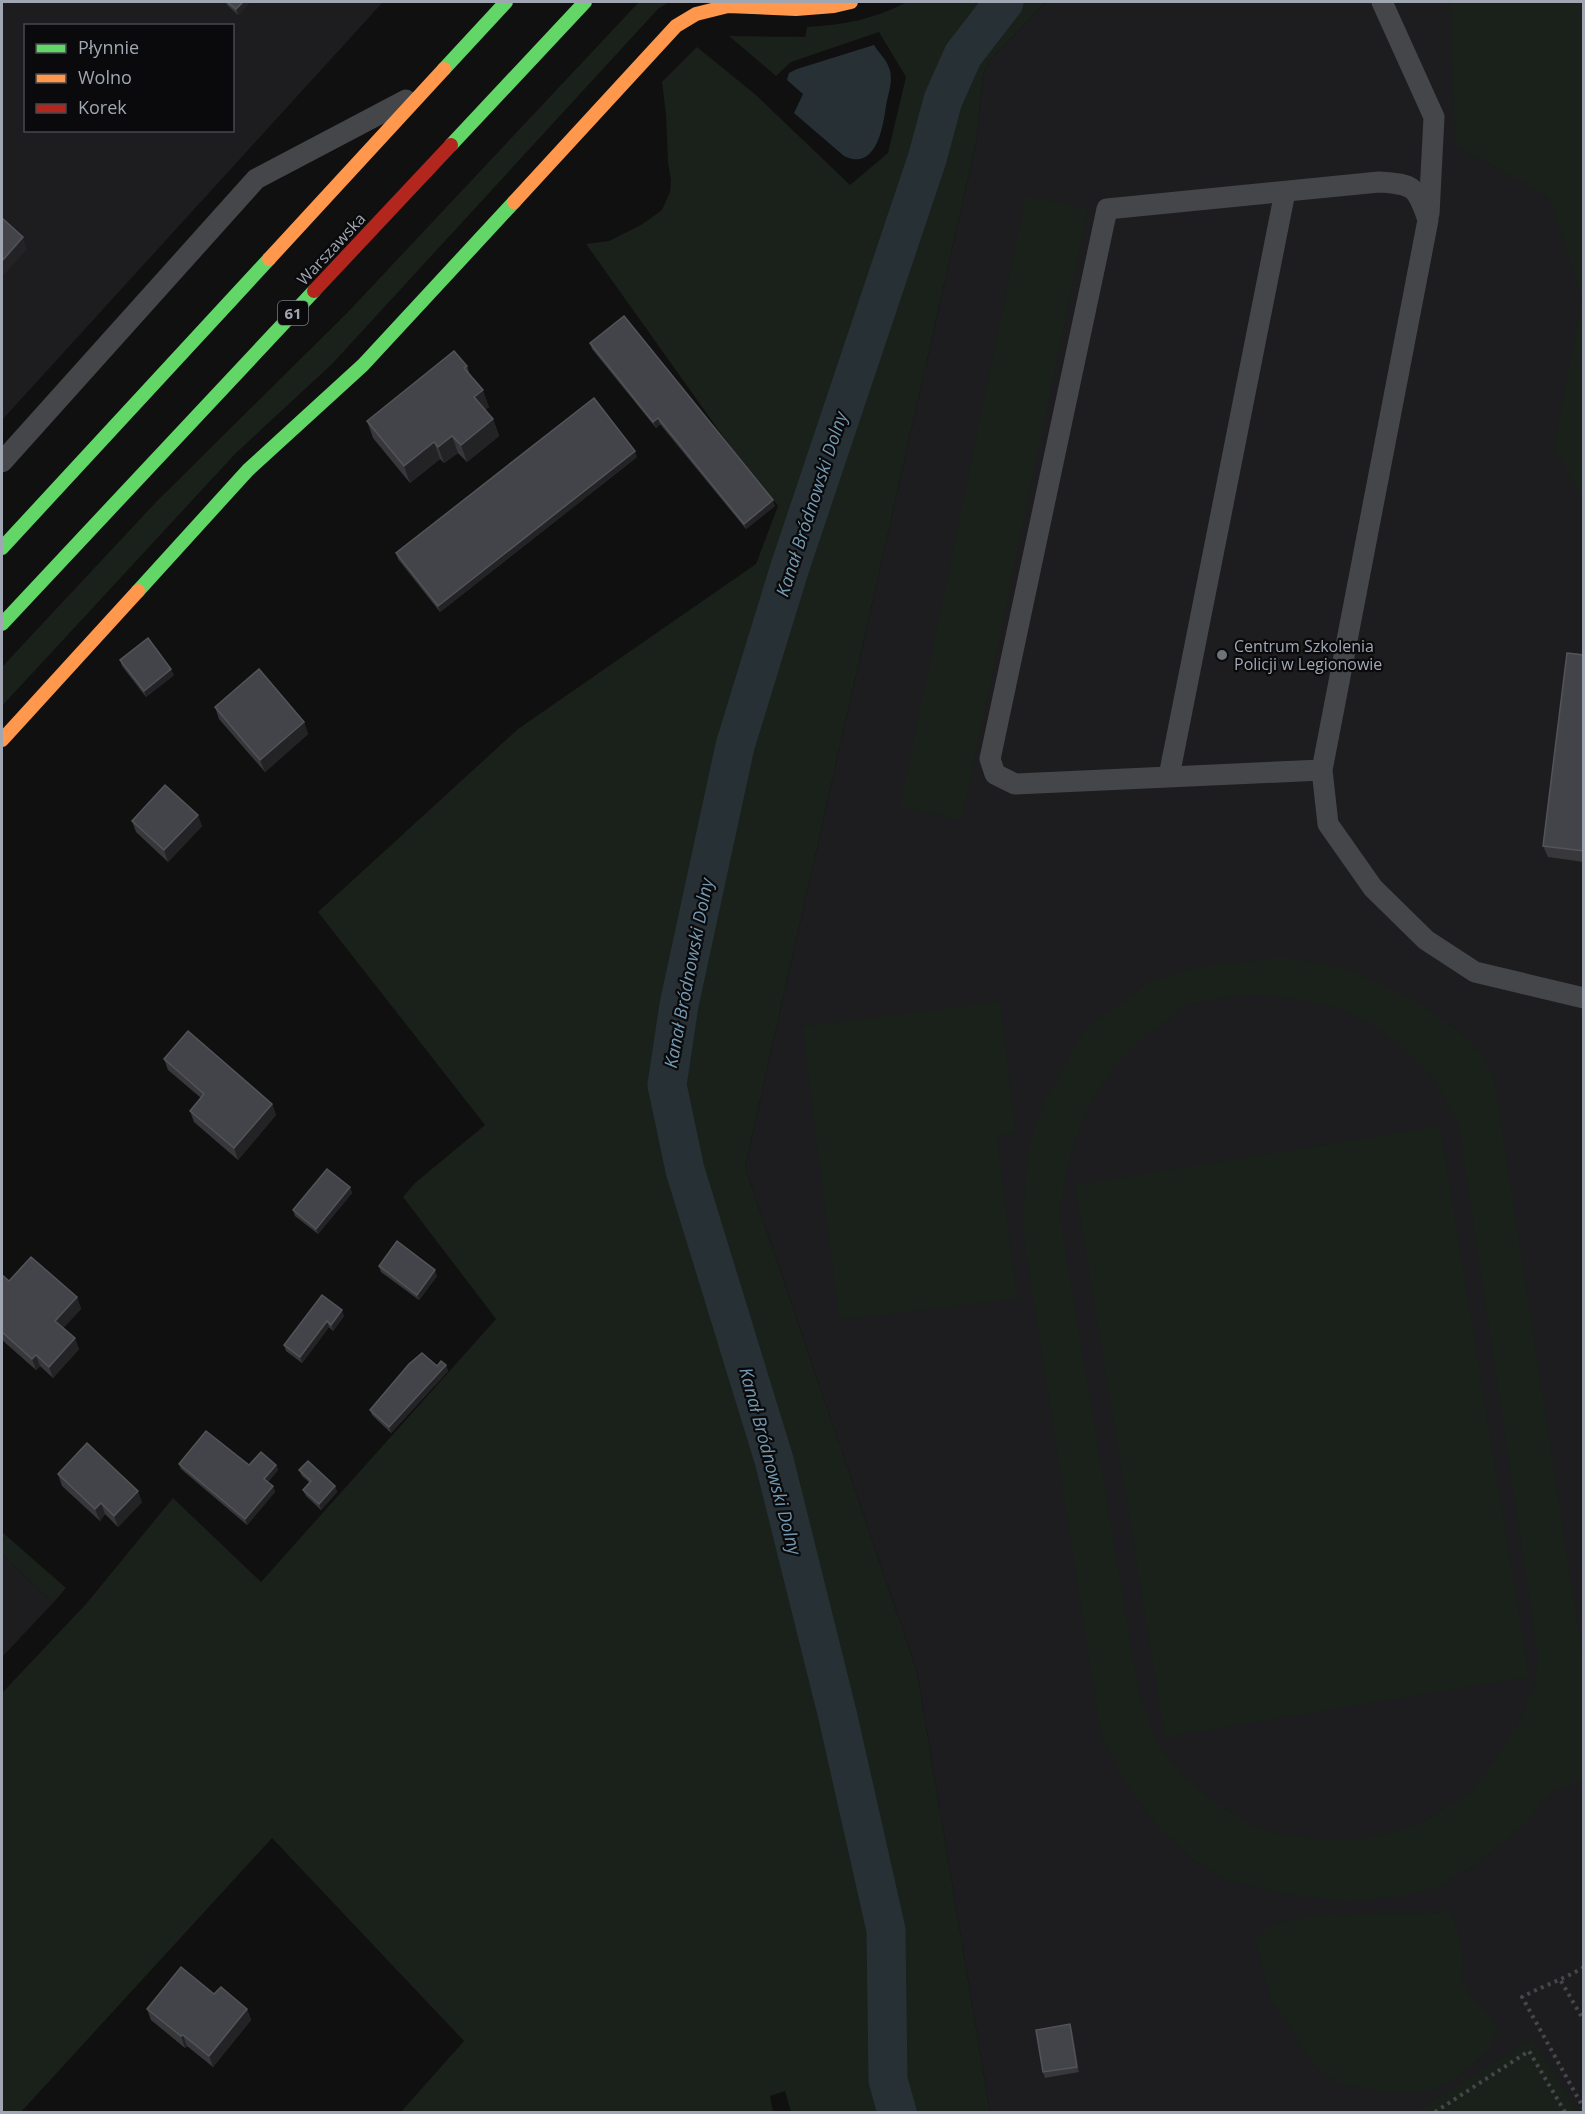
<svg xmlns="http://www.w3.org/2000/svg" width="1585" height="2114" viewBox="0 0 1585 2114" font-family="'Open Sans',sans-serif">
  <style>
    .built { fill: #1d1d1f; fill-rule: evenodd }
    .green { fill: #1a201a; fill-rule: evenodd }
    .water { fill: #273035 }
    .lines { fill: none; stroke-linecap: round; stroke-linejoin: round }
    .canal { stroke: #273035; stroke-width: 39 }
    .path { stroke: #46474b; stroke-width: 4; stroke-dasharray: 3 4.5; stroke-linecap: butt }
    .lane { stroke: #444649; stroke-width: 21 }
    .fast { stroke: #63d668; stroke-width: 14 }
    .slow { stroke: #ff974d; stroke-width: 14 }
    .jam { stroke: #b3261e; stroke-width: 14 }
    .wall { fill: #38383c }
    .shaded-wall { fill: #232325 }
    .building { fill: #434449; stroke: #525459; stroke-width: 1.5 }
    .poi-dot { fill: #6e7279; stroke: #0a0a0c; stroke-width: 2 }
    .labels { text-anchor: middle; dominant-baseline: central; stroke-width: 4.5; stroke-linejoin: round; paint-order: stroke }
    .shield { fill: #0a0a0c; stroke: #737880; stroke-width: 1.5 }
    .shield-label { font-size: 15px; font-weight: bold; fill: #a0a7b2 }
    .street-label { font-size: 16px; fill: #a0a7b2; stroke: #0a0a0c }
    .poi-label { font-size: 16px; fill: #a0a7b2; stroke: #0a0a0c; text-anchor: start }
    .water-label { font-size: 18px; font-style: italic; fill: #7499b0; stroke: #0a0a0c }
  </style>
  <rect width="100%" height="100%" fill="#101010"/>
  <g class="built">
    <path d="M2 2H383L2 420ZM26 26H232V130H26Z"/>
    <path d="M1046 2H1583V2112H990L917 1672 745 1167 976 143 983 75 989 61Z"/>
    <path d="M2 1554 53 1603 2 1657Z"/>
  </g>
  <g class="green">
    <path d="M639 2H669L658 9 332 364 235 454 2 706V667L157 501 348 312Z"/>
    <path d="M907 2H1046L989 61 983 75 976 143 745 1167 917 1672 990 2112H791L785 2091 770 2096 773 2112H401L464 2041 272 1838 21 2112H2V1693L86 1604 173 1498 261 1582 496 1319 403 1197 415 1183 485 1125 318 912 518 729 756 564 778 506 737 456 586 244 609 241 641 225 662 210 670 192 671 180 668 163 666 114 662 82 697 47 756 95 850 185 888 153 906 77 879 32 791 62 776 76 729 36 805 37 807 27C842 25 876 19 907 2Z"/>
    <path d="M1450 2H1583V489H1577L1554 449 1582 298 1550 198 1455 145Z"/>
    <path d="M1026 196 1088 208 962 820 900 807Z"/>
    <path d="M1282 957 1348 969 1417 1002 1458 1031 1480 1052 1494 1077 1583 1660V1779L1549 1794 1524 1825 1481 1861 1438 1888 1402 1896 1346 1902 1280 1893 1225 1879 1192 1858 1158 1827 1128 1786 1101 1736 1022 1225 1028 1149 1045 1100 1085 1030 1145 985 1192 968ZM1250 994C1281 997 1322 1000 1350 1013 1384 1029 1416 1055 1437 1086 1446 1099 1452 1114 1459 1127L1538 1656 1534 1688 1522 1716 1499 1755 1471 1792 1419 1824 1368 1838 1325 1840 1277 1834 1247 1823 1209 1798 1183 1775 1158 1745 1139 1695 1060 1217C1068 1136 1095 1069 1164 1022 1172 1017 1179 1010 1187 1006 1200 1000 1235 997 1250 994Z"/>
    <path d="M1000 1002 1016 1133 997 1136 1017 1299 839 1320 802 1026Z"/>
    <path d="M1440 1126 1529 1677 1165 1737 1075 1185Z"/>
    <path d="M2 1532 66 1588 53 1603 2 1554Z"/>
    <path d="M1451 1912 1461 1940 1463 1960 1461 1976 1470 1996 1489 2015 1498 2030 1487 2052 1457 2077 1435 2090 1403 2092 1377 2091 1343 2085 1317 2068 1301 2048 1285 2018 1271 2000 1255 1939 1271 1925 1292 1919 1323 1915Z"/>
    <path d="M1532 2039 1578 2112H1422L1420 2109Z"/>
  </g>
  <path class="water" d="M874 45C878 52 887 60 889 68 894 79 888 94 886 106 883 127 876 172 844 156L794 113 803 94 787 80 789 73 797 69Z"/>
  <g class="lines">
    <path class="canal" d="M897 2112 888 2080 886 1930 838 1717 774 1460 685 1170 667 1085 679 1005 735 746 789 570 927 159 943 100 963 55 1004 2"/>
    <g class="path">
      <path d="M1584 1967C1564 1979 1543 1986 1522 1997L1584 2109"/>
      <path d="M1561 1981 1584 2021"/>
      <path d="M1435 2112 1529 2051 1565 2112"/>
    </g>
    <g class="lane">
      <path d="M1382 2 1434 117 1429 214"/>
      <path d="M2 462 256 179 406 100"/>
      <path d="M1322 770 1015 784 995 774 990 759 1107 209 1379 182C1414 184 1417 187 1428 220L1322 770 1328 824 1373 888 1426 940 1475 972 1584 998"/>
      <path d="M1169 776 1285 192"/>
    </g>
    <g class="fast">
      <path d="M444 69 506 2"/>
      <path d="M451 145 585 2"/>
      <path d="M2 548 269 259"/>
      <path d="M138 591 248 470 363 365 514 202"/>
      <path d="M2 624 314 291"/>
    </g>
    <g class="slow">
      <path d="M514 202 676 26 696 14 728 6 796 9 834 6 851 2"/>
      <path d="M269 259 444 69"/>
      <path d="M2 740 138 591"/>
    </g>
    <path class="jam" d="M314 291 451 145"/>
  </g>
  <g class="wall">
    <path d="M226 2H250L238 15 227 5Z"/>
    <path d="M590 343 775 506 746 529 660 424 656 428 592 349Z"/>
    <path d="M467 366 470 375 489 407 485 410 493 419 499 436 467 462 458 453 444 463 440 459 410 483 373 438 367 421Z"/>
    <path d="M637 457 440 612 398 559 396 553Z"/>
    <path d="M1584 655V862L1548 857 1543 846Z"/>
    <path d="M120 660 174 675 146 697 122 666Z"/>
    <path d="M215 707 304 722 308 734 265 772 219 719Z"/>
    <path d="M132 821 202 826 168 862 136 832Z"/>
    <path d="M164 1059 272 1104 276 1115 238 1160 194 1122 190 1111 201 1098 168 1070Z"/>
    <path d="M350 1187 352 1193 318 1234 295 1216 293 1210Z"/>
    <path d="M379 1266 437 1276 419 1300 381 1272Z"/>
    <path d="M2 1275 9 1281 77 1297 81 1309 63 1328 79 1349 53 1378 40 1366 36 1370 2 1340Z"/>
    <path d="M322 1295 344 1316 333 1331 329 1327 302 1363 286 1351 284 1345Z"/>
    <path d="M446 1365 448 1371 391 1433 372 1415 370 1410 437 1366Z"/>
    <path d="M179 1464 249 1465H276L278 1470 268 1482 273 1486 275 1492 247 1525 181 1469Z"/>
    <path d="M299 1470 335 1486 337 1492 321 1510 306 1496 303 1490 310 1483 302 1476Z"/>
    <path d="M58 1474 142 1502 118 1527 105 1514 100 1521 62 1486Z"/>
    <path d="M214 1994 247 2009 251 2020 213 2067 187 2046 185 2048 151 2020 147 2009Z"/>
    <path d="M1072 2030 1079 2072 1045 2078 1043 2072Z"/>
  </g>
  <g class="shaded-wall">
    <path d="M243 2H250L238 15 236 9Z"/>
    <path d="M23 237 27 249 2 277V261Z"/>
    <path d="M483 390 489 407 480 414 474 397Z"/>
    <path d="M658 418 660 424 656 428 653 422Z"/>
    <path d="M493 419 499 436 467 462 461 445Z"/>
    <path d="M452 436 458 453 444 463 438 447Z"/>
    <path d="M434 442 440 459 410 483 404 466Z"/>
    <path d="M635 451 637 457 440 612 438 606Z"/>
    <path d="M773 500 775 506 746 529 744 524Z"/>
    <path d="M171 669 174 675 146 697 144 691Z"/>
    <path d="M304 722 308 734 265 772 260 760Z"/>
    <path d="M198 815 202 826 168 862 164 850Z"/>
    <path d="M272 1104 276 1115 238 1160 234 1148Z"/>
    <path d="M350 1187 352 1193 318 1234 316 1229Z"/>
    <path d="M435 1270 437 1276 419 1300 417 1295Z"/>
    <path d="M77 1297 81 1309 59 1333 55 1321Z"/>
    <path d="M342 1310 344 1316 333 1331 331 1325Z"/>
    <path d="M327 1321 329 1327 302 1363 300 1357Z"/>
    <path d="M75 1338 79 1349 53 1378 49 1367Z"/>
    <path d="M36 1355 40 1366 36 1370 32 1359Z"/>
    <path d="M446 1365 448 1371 391 1433 389 1427Z"/>
    <path d="M276 1465 278 1470 266 1484 264 1479Z"/>
    <path d="M273 1486 275 1492 247 1525 245 1519Z"/>
    <path d="M335 1486 337 1492 321 1510 319 1504Z"/>
    <path d="M138 1491 142 1502 118 1527 114 1516Z"/>
    <path d="M101 1503 105 1514 100 1521 95 1509Z"/>
    <path d="M247 2009 251 2020 213 2067 209 2056Z"/>
    <path d="M1070 2024 1072 2030 1079 2072 1077 2067Z"/>
    <path d="M183 2035 187 2046 185 2048 181 2036Z"/>
  </g>
  <g class="building">
    <path d="M227 2H243L236 9Z"/>
    <path d="M2 218 23 237 2 261Z"/>
    <path d="M624 316 773 500 744 524 658 418 653 422 590 343Z"/>
    <path d="M454 351 467 366 464 368 483 390 474 397 493 419 461 445 452 436 438 447 434 442 404 466 367 421Z"/>
    <path d="M594 398 635 451 438 606 396 553Z"/>
    <path d="M148 638 171 669 144 691 120 660Z"/>
    <path d="M1567 653 1584 655V851L1543 846Z"/>
    <path d="M259 669 304 722 260 760 215 707Z"/>
    <path d="M165 785 198 815 164 850 132 821Z"/>
    <path d="M188 1031 272 1104 234 1148 190 1111 204 1094 164 1059Z"/>
    <path d="M327 1169 350 1187 316 1229 293 1210Z"/>
    <path d="M397 1241 435 1270 417 1295 379 1266Z"/>
    <path d="M31 1257 77 1297 55 1321 75 1338 49 1367 36 1355 32 1359 2 1332V1275L9 1281Z"/>
    <path d="M322 1295 342 1310 331 1325 327 1321 300 1357 284 1345Z"/>
    <path d="M422 1353 437 1366 441 1361 446 1365 389 1427 370 1410 409 1364Z"/>
    <path d="M206 1431 249 1465 261 1452 276 1465 264 1479 273 1486 245 1519 179 1464Z"/>
    <path d="M87 1443 138 1491 114 1516 101 1503 95 1509 58 1474Z"/>
    <path d="M308 1461 335 1486 319 1504 303 1490 311 1481 299 1470Z"/>
    <path d="M181 1967 214 1994 221 1987 247 2009 209 2056 183 2035 181 2036 147 2009Z"/>
    <path d="M1070 2024 1077 2067 1043 2072 1036 2030Z"/>
  </g>
  <circle class="poi-dot" cx="1222" cy="655" r="6"/>
  <g class="labels">
    <rect class="shield" x="278" y="301" width="30" height="24" rx="4.5"/>
    <g class="shield-label">
      <text x="293" y="313">61</text>
    </g>
    <g class="street-label">
      <text transform="translate(331 249) rotate(-47)">Warszawska</text>
    </g>
    <g class="poi-label">
      <text x="1234" y="646">Centrum Szkolenia<tspan x="1234" dy="18">Policji w Legionowie</tspan></text>
    </g>
    <g class="water-label">
      <text transform="translate(811 504) rotate(-72)">Kanał Bródnowski Dolny</text>
      <text transform="translate(688 973) rotate(-79)">Kanał Bródnowski Dolny</text>
      <text transform="translate(771 1461) rotate(75)">Kanał Bródnowski Dolny</text>
    </g>
  </g>
  <rect width="1585" height="2114" fill="none" stroke="#a0a7b2" stroke-width="6"/>
  <rect x="24" y="24" width="210" height="108" fill="#0a0a0c" stroke="#46494e" stroke-width="1.5"/>
  <rect x="36" y="44" width="30" height="9" fill="#63d668" stroke="#46494e" stroke-width="1.5"/>
  <text x="78" y="54" font-size="18" fill="#a0a7b2">Płynnie</text>
  <rect x="36" y="74" width="30" height="9" fill="#ff974d" stroke="#46494e" stroke-width="1.5"/>
  <text x="78" y="84" font-size="18" fill="#a0a7b2">Wolno</text>
  <rect x="36" y="104" width="30" height="9" fill="#b3261e" stroke="#46494e" stroke-width="1.5"/>
  <text x="78" y="114" font-size="18" fill="#a0a7b2">Korek</text>
</svg>
